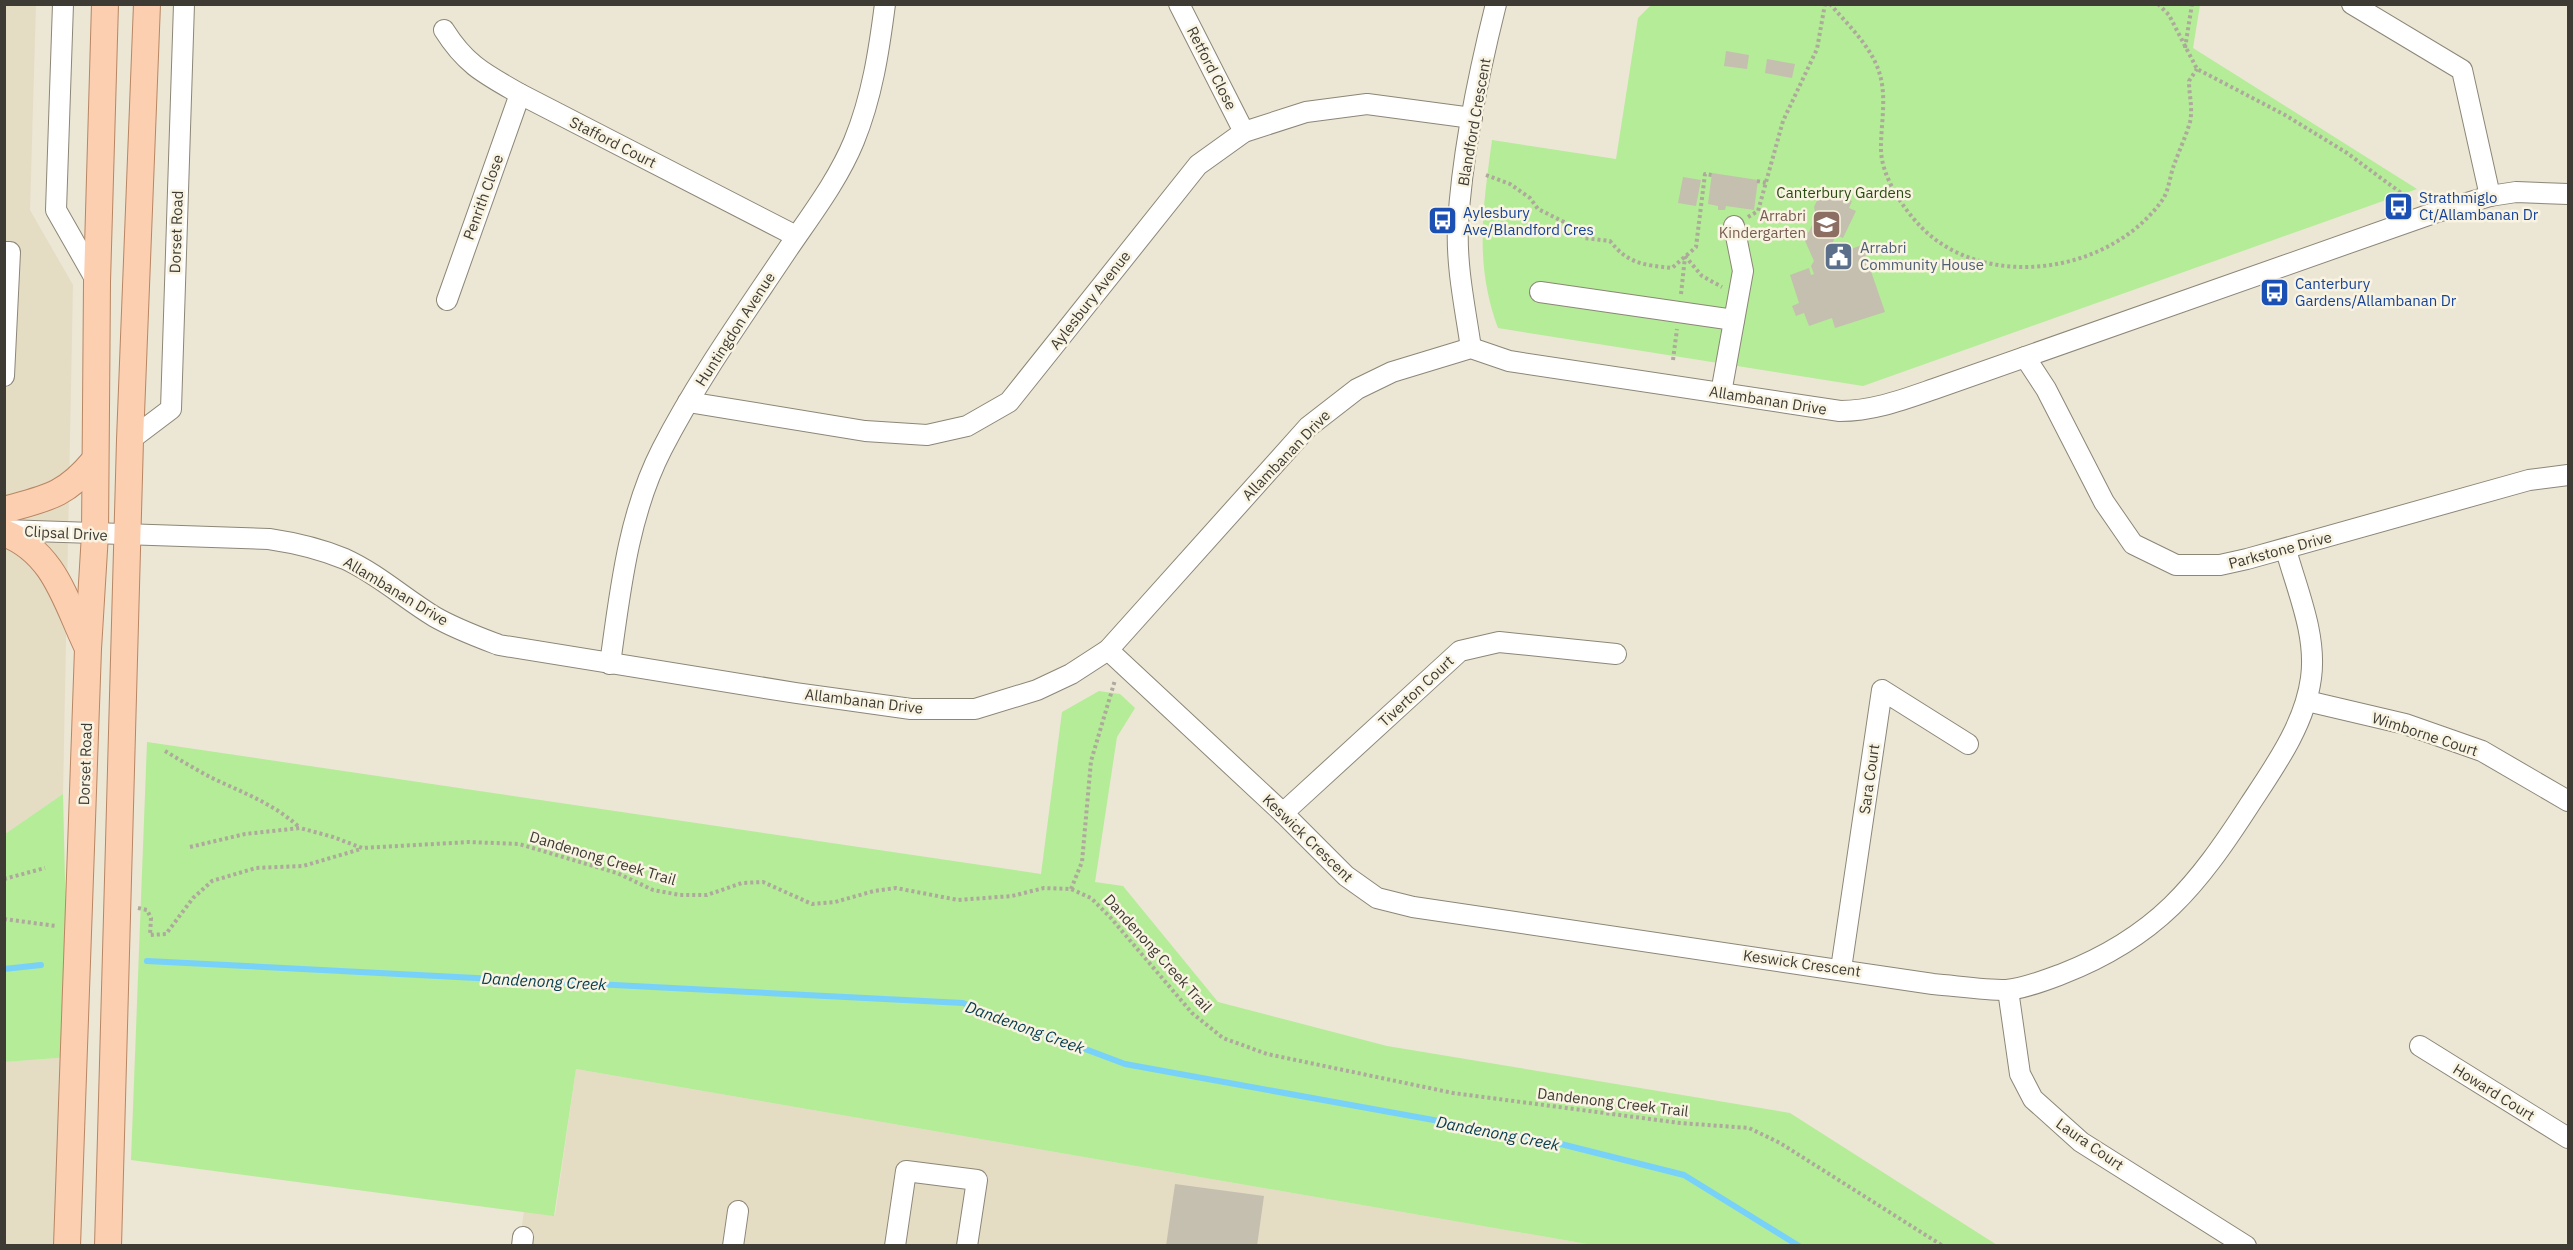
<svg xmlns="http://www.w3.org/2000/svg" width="2573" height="1250" viewBox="0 0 2573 1250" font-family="'IBM Plex Sans',sans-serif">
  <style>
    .built { fill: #e5dcc4 }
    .green { fill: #b4ec98 }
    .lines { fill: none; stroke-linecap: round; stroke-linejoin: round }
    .stream { stroke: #78d1f9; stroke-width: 6 }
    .building { fill: #c5bfaf }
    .minor-casing { stroke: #8c8677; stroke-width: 22 }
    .major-casing { stroke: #b88663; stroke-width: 28 }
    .path { stroke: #aea99c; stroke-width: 4; stroke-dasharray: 3 3; stroke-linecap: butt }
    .minor { stroke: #fff; stroke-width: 20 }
    .major { stroke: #fccfb1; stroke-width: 26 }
    .labels { text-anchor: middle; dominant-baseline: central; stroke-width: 5; stroke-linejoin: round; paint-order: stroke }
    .street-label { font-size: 15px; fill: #3d3b34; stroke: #f9f3e2 }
    .park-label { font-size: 15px; fill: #294c12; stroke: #f9f3e2 }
    .transit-label { font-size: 15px; fill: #164399; stroke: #f9f3e2; text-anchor: start }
    .education-label { font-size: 15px; fill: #785e54; stroke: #f9f3e2; text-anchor: end }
    .service-label { font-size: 15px; fill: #4e5e75; stroke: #f9f3e2; text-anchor: start }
    .water-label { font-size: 16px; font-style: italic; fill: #043c50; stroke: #f9f3e2 }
  </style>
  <rect width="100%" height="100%" fill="#ece6d5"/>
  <g class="built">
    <path d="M36 4 30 210 73 285 63 794 5 834 4 5Z"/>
    <path d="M69 1057 62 1245 5 1246V1062Z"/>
    <path d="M576 1069 1593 1245 519 1246 524 1211 555 1215Z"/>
  </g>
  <g class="green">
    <path d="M1651 5H2200L2193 48 2417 189 1863 386 1498 328C1474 263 1483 208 1492 140L1616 159 1638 18Z"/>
    <path d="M1099 691 1120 694 1135 708 1117 737 1095 882 1123 886 1218 1002 1387 1046 1790 1113 1997 1245H1593L576 1069 554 1216 131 1160 147 742 1041 874 1062 712Z"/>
    <path d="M63 794 69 1057 5 1062V834Z"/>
  </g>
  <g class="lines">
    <g class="stream">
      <path d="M147 961 963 1003 1125 1064 1549 1141 1684 1175 1799 1246"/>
      <path d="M4 969 41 965"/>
    </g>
  </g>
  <g class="building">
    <path d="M1726 51 1749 55 1747 69 1724 66Z"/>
    <path d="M1767 59 1795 64 1792 78 1765 73Z"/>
    <path d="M1712 173 1758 180 1754 210 1726 206 1725 210H1718V206L1708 204Z"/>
    <path d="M1683 177 1701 180 1696 206 1678 203Z"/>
    <path d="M1823 188 1852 201 1849 208 1856 211 1843 238 1836 235 1832 244 1833 249 1843 252 1862 245 1885 312 1835 328 1832 318 1809 326 1804 313 1796 316 1792 306 1799 303 1790 275 1809 268 1811 275 1814 274 1811 266 1814 261 1802 234 1809 232 1816 216 1814 207Z"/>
    <path d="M1175 1184 1264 1196 1257 1246H1166Z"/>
  </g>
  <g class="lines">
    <defs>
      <g id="minor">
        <path d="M63 4 56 210 97 282"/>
        <path d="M1179 4 1244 132"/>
        <path d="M2352 4 2462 70 2490 196"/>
        <path d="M444 30C466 65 485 74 520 94L796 236"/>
        <path d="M4 252H10L4 376"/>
        <path d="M1540 292 1734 320"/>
        <path d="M447 300 520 94"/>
        <path d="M1471 348C1465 307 1456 266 1458 225 1462 152 1478 76 1496 4"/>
        <path d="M2025 357 2046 389 2104 502 2133 544 2176 565H2220L2247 559 2529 480 2568 475"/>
        <path d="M1721 393 1743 271 1734 226"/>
        <path d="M688 402 865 431 927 435 967 426 1009 402 1198 165 1244 132 1306 112 1367 104 1472 118"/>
        <path d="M130 440 171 409 184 4"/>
        <path d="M4 530 269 539C296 543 321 549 345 559 378 574 405 599 435 617 456 629 478 637 499 645L796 693 911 709H975L1037 690 1071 674 1108 650 1308 427 1357 389 1392 372 1471 348 1509 361 1840 411C1873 411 1902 400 1934 389L2431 214 2490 196 2516 192 2568 194"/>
        <path d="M1108 650 1283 813 1346 876 1377 898 1413 907 1933 984C1957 986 1982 990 2006 990 2023 989 2046 980 2062 974 2157 937 2197 886 2250 804 2275 766 2305 724 2311 678 2317 635 2297 590 2286 550"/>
        <path d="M610 664C620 592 628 515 662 449 698 379 744 315 788 249 811 215 838 180 854 141 872 97 879 51 885 4"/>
        <path d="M2307 701 2405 724 2482 751 2568 801"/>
        <path d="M1283 813 1460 651 1499 642 1616 654"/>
        <path d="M1841 969 1882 690 1968 744"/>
        <path d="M2008 990 2020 1074 2033 1099 2081 1142 2246 1246"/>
        <path d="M2420 1046 2568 1138"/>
        <path d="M522 1246 523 1237"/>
        <path d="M733 1246 738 1211"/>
        <path d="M895 1246 906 1171 977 1180 967 1246"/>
      </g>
      <g id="major">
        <path d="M4 510C47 498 65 496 94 461"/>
        <path d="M4 533C55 552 66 603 87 646"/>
        <path d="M67 1246 88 649 95 534 97 282 105 4"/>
        <path d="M108 1246 130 440 147 4"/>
      </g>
    </defs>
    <use href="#minor" class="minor-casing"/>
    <use href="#major" class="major-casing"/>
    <g class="path">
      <path d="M1830 4C1849 26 1875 50 1881 79 1886 101 1881 125 1881 147 1880 175 1903 208 1921 227 1986 293 2112 273 2163 199 2169 190 2170 175 2174 165 2179 151 2186 136 2190 122 2193 108 2189 95 2189 81L2197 69"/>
      <path d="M2158 4 2169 15 2197 69 2285 115 2347 153 2412 201"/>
      <path d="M2185 48 2192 4"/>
      <path d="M1486 175 1510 184 1530 198 1538 209 1568 224 1584 238 1610 241C1628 264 1644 265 1672 268L1696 247 1705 174 1712 175"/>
      <path d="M1757 181 1767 183"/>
      <path d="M1748 217 1758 211 1783 121 1817 49 1825 4"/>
      <path d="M1685 256 1702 276 1722 287"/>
      <path d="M1681 294 1685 257"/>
      <path d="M1673 360 1677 329"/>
      <path d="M165 751C180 760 195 769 210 777 241 792 273 803 299 827"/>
      <path d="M190 847 245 834 300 828 333 837 362 848 469 842 519 844 617 873 653 890 680 895H707L742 883 763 882 812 904 835 902 874 891 896 888 958 900 1012 896 1044 888 1071 889 1091 898 1110 917 1192 1013 1223 1038 1267 1054 1453 1093 1680 1123 1749 1128 1780 1143 1943 1246"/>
      <path d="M4 879 45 868"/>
      <path d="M1071 889 1082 862 1091 761 1115 680"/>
      <path d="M138 908 147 910 151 918 150 935 166 934 193 898 212 881 256 868 303 866 361 849"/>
      <path d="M4 919 56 926"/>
    </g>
    <use href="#minor" class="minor"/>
    <use href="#major" class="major"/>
  </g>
  <defs>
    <symbol id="bus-square" viewBox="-11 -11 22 22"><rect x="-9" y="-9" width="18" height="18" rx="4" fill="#1a4fb4" stroke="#f9f3e2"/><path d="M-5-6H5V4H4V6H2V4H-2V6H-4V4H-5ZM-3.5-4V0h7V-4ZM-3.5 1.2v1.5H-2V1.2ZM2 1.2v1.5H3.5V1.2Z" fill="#fff"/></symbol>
    <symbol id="school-square" viewBox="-11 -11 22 22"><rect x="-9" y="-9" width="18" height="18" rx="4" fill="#8d6e63" stroke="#f9f3e2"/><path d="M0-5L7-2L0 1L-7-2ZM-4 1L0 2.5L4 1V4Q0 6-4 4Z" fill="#fff"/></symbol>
    <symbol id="civic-square" viewBox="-11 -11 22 22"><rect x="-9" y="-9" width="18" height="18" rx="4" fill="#5c6f8a" stroke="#f9f3e2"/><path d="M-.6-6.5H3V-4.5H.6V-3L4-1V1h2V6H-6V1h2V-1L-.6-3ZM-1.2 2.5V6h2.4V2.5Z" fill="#fff"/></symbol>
  </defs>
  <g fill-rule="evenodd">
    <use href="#bus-square" x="2382" y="190" width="33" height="33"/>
    <use href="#bus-square" x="1426" y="204" width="33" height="33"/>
    <use href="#school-square" x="1810" y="208" width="33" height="33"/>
    <use href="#civic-square" x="1822" y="240" width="33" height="33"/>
    <use href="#bus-square" x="2258" y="276" width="33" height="33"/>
  </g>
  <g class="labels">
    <g class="street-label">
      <text transform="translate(1212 68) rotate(63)">Retford Close</text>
      <text transform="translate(1474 122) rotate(-80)">Blandford Crescent</text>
      <text transform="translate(613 142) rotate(27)">Stafford Court</text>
      <text transform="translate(483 197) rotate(-70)">Penrith Close</text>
      <text transform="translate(176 232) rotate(-88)">Dorset Road</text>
      <text transform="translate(1090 300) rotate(-52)">Aylesbury Avenue</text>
      <text transform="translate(735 329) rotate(-57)">Huntingdon Avenue</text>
      <text transform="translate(1768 400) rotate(9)">Allambanan Drive</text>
      <text transform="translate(1286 455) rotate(-46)">Allambanan Drive</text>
      <text transform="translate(66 533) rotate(3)">Clipsal Drive</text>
      <text transform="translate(2280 550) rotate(-15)">Parkstone Drive</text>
      <text transform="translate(396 591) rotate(31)">Allambanan Drive</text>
      <text transform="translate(1416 691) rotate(-43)">Tiverton Court</text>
      <text transform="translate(864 701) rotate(7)">Allambanan Drive</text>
      <text transform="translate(2425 734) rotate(18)">Wimborne Court</text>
      <text transform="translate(85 764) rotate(-88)">Dorset Road</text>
      <text transform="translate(1869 779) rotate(-82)">Sara Court</text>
      <text transform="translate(1308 838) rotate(44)">Keswick Crescent</text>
      <text transform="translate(603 858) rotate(17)">Dandenong Creek Trail</text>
      <text transform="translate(1158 953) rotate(48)">Dandenong Creek Trail</text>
      <text transform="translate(1802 963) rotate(8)">Keswick Crescent</text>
      <text transform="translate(2494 1092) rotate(32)">Howard Court</text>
      <text transform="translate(1613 1102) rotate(7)">Dandenong Creek Trail</text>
      <text transform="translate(2090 1144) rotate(35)">Laura Court</text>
    </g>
    <g class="park-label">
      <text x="1844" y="192">Canterbury Gardens</text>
    </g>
    <g class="transit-label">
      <text x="2419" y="197">Strathmiglo<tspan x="2419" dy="17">Ct/Allambanan Dr</tspan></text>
      <text x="1463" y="212">Aylesbury<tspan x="1463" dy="17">Ave/Blandford Cres</tspan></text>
      <text x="2295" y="283">Canterbury<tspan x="2295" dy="17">Gardens/Allambanan Dr</tspan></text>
    </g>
    <g class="education-label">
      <text x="1806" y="215">Arrabri<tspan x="1806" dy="17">Kindergarten</tspan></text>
    </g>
    <g class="service-label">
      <text x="1860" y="247">Arrabri<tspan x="1860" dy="17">Community House</tspan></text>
    </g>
    <g class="water-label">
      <text transform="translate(544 981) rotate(3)">Dandenong Creek</text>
      <text transform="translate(1025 1027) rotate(20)">Dandenong Creek</text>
      <text transform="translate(1498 1133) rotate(11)">Dandenong Creek</text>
    </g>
  </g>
  <rect width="2573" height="1250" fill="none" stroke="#3d3b34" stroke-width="12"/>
</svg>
